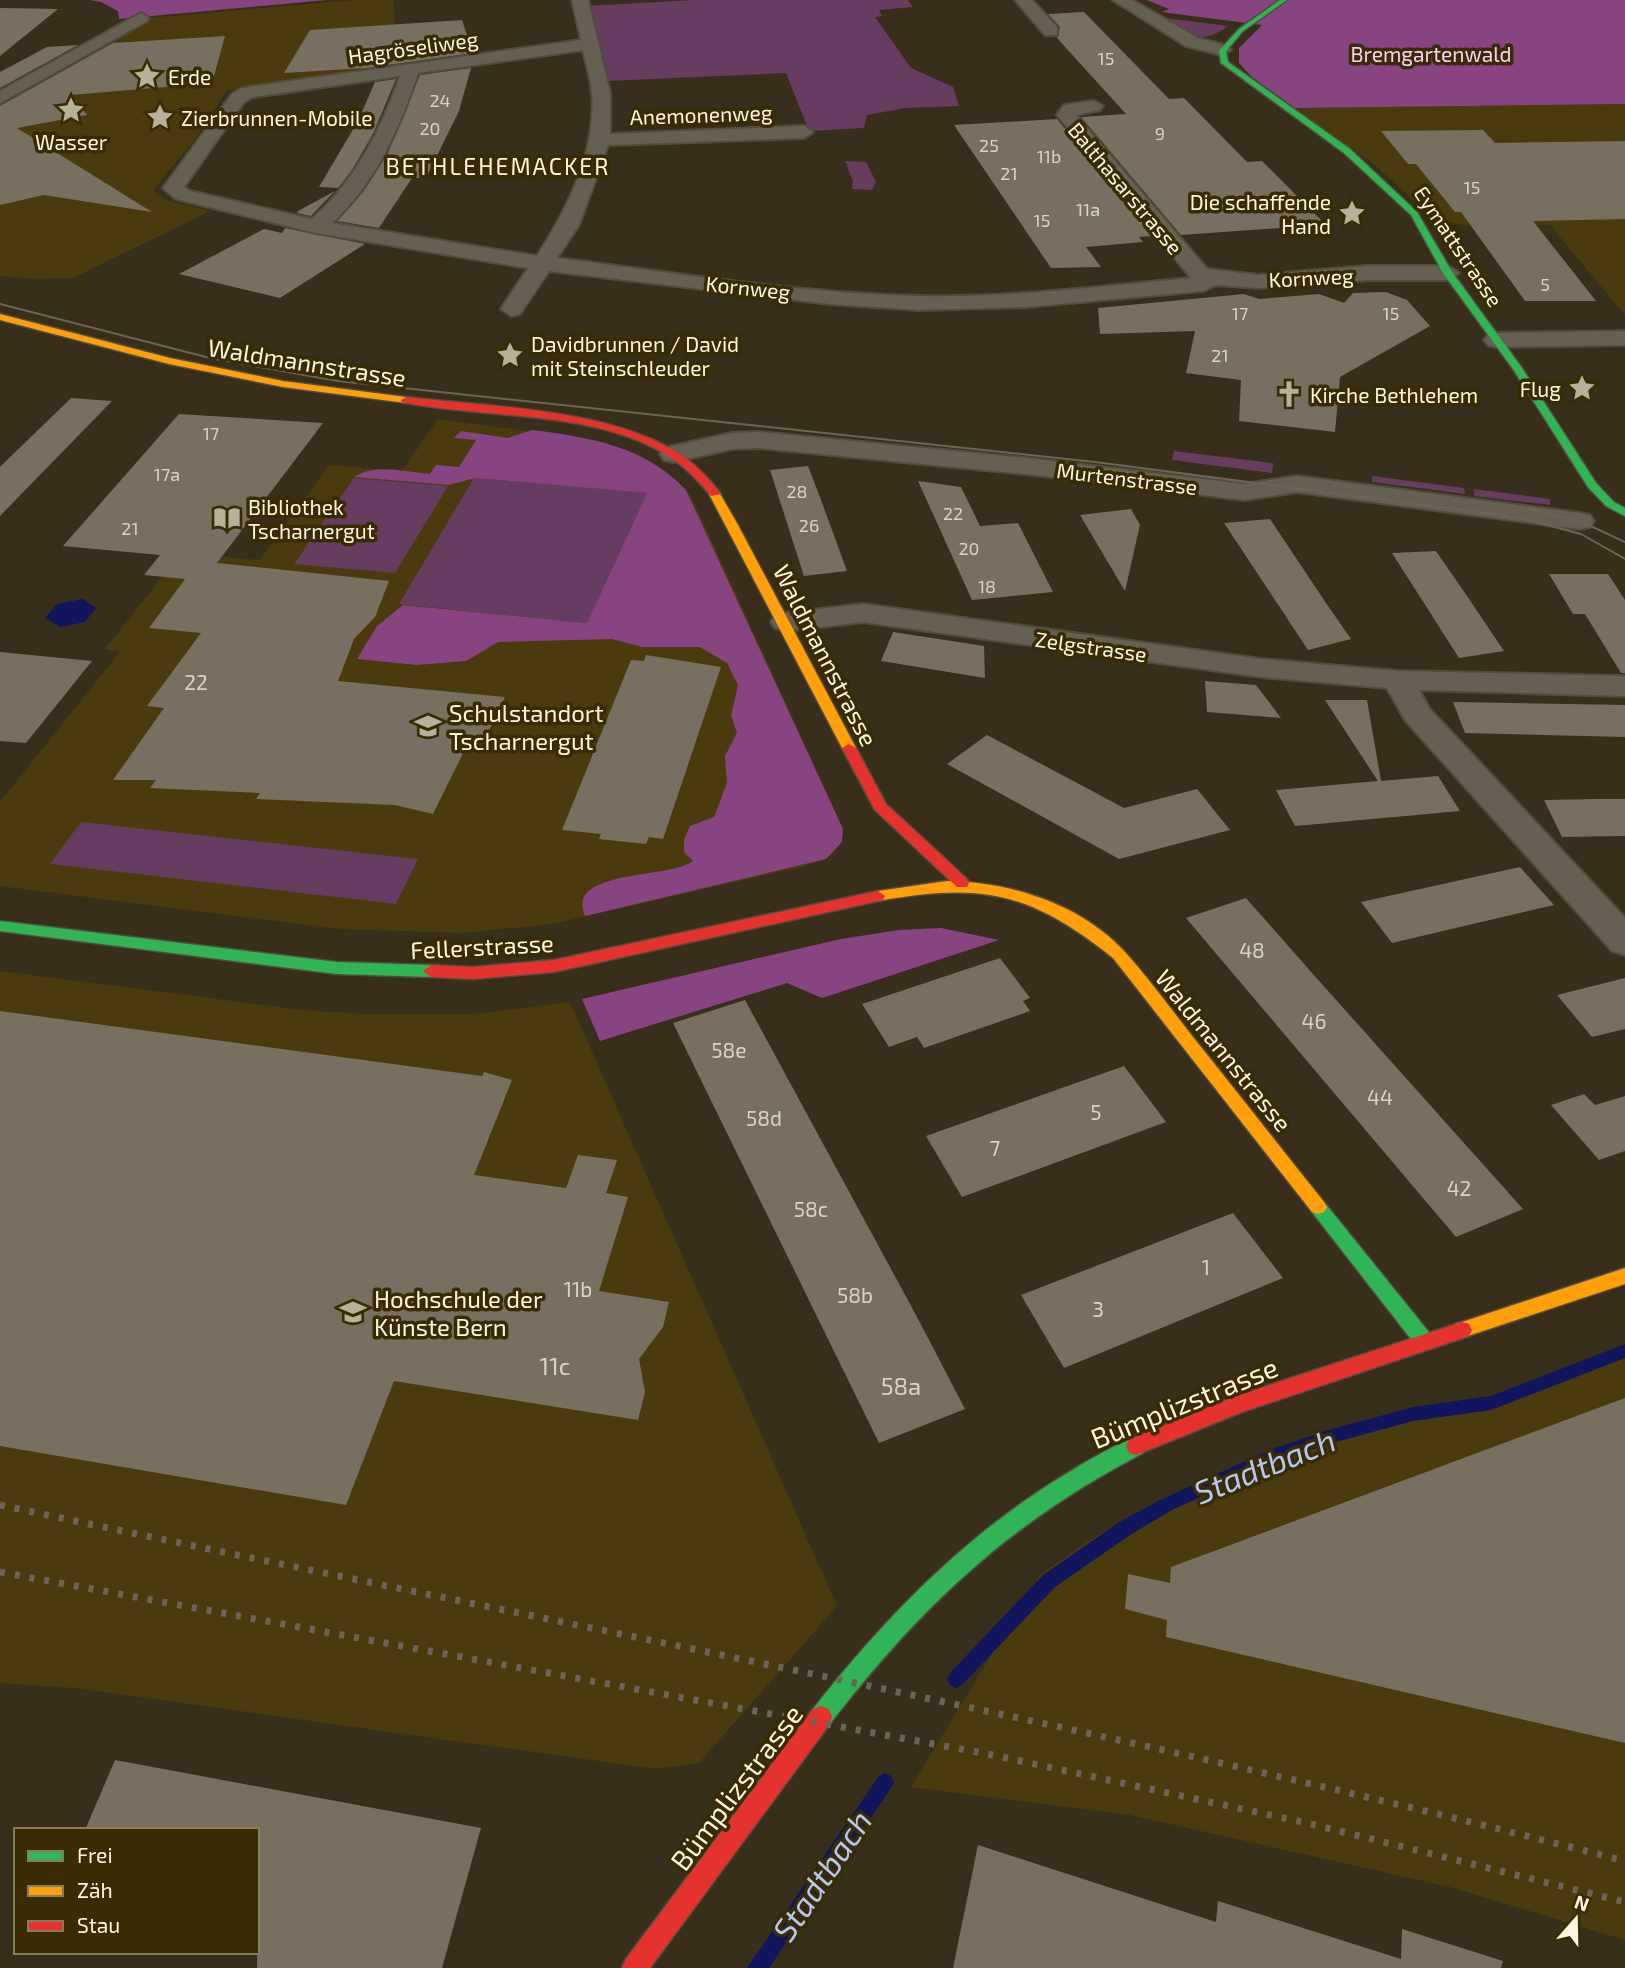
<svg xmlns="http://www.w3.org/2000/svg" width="1625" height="1968" viewBox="0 0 1625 1968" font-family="'Exo 2',sans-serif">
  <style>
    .built { fill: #4a3b0e }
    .green { fill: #663c60 }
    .forest { fill: #874480 }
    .water { fill: #10155e }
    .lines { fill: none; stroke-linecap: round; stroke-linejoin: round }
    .stream { fill: #10155e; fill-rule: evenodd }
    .building { fill: #786f60 }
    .street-casing { stroke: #534c3d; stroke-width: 4 }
    .fast-casing { stroke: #534c3d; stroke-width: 3 }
    .slow-casing { stroke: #534c3d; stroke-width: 3 }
    .jam-casing { stroke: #534c3d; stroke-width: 3 }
    .street { fill: #666052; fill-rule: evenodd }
    .fast { fill: #30b455; fill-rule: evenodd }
    .slow { fill: #ff9f0a; fill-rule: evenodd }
    .jam { fill: #e5322d; fill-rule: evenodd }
    .tram { stroke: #6a6556; stroke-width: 2 }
    .rail { stroke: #6a6556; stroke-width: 7; stroke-dasharray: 5 10; stroke-linecap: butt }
    .labels { text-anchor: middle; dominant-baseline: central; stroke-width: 7; stroke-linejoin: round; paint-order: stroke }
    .far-number-label { font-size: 18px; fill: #dcd4c0 }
    .far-street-label { font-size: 21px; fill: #fdf5e0; stroke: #392b04 }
    .far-park-label { font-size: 21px; fill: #f9d0f6; stroke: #392b04 }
    .far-poi-label { font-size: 21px; fill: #fdf5e0; stroke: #392b04; text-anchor: start }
    .number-label { font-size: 21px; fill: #dcd4c0 }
    .far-quarter-label { font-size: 23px; letter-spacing: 2px; fill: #fdf5e0; stroke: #392b04 }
    .street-label { font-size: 24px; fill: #fdf5e0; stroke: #392b04 }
    .poi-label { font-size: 24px; fill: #fdf5e0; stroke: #392b04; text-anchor: start }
    .near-number-label { font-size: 24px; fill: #dcd4c0 }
    .near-street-label { font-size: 28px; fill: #fdf5e0; stroke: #392b04 }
    .near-water-label { font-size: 32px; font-style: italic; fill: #b6c7f5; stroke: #392b04 }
  </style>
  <rect width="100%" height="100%" fill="#372f1b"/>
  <g class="built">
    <path d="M355 0H394L395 70 227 90 193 142 153 190 165 200 210 211 73 278 35 279 0 276V102L147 18Z"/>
    <path d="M1625 104V315L1550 225H1463L1433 219 1376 166 1295 108Z"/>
    <path d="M438 419 593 440 639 454 677 480 693 500 838 817 843 829 836 851 826 859 806 866 552 924 463 933 340 929 0 886V802L120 652 105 649 181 553 260 560 329 465 402 471Z"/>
    <path d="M0 971 302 1010 363 1014H475L570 1002 837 1606 699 1763 656 1769 75 1688 0 1683Z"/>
    <path d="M1625 1348V1940L1454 1888 1130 1815 911 1787 1040 1575 1093 1538 1159 1501 1270 1451 1368 1419 1409 1409 1487 1399Z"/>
  </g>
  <g class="green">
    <path d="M694 0H908L913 7 879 10 882 16 875 17 911 68 953 87 959 106 906 108 867 115 864 128 809 131 786 73 607 81 587 6Z"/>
    <path d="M1162 18H1165L1228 26C1199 47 1189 34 1162 18Z"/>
    <path d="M845 161 866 162 876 182 872 190 852 189 853 181Z"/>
    <path d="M1174 451 1273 463 1272 473 1172 460Z"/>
    <path d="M1372 476 1464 488 1465 494 1372 482Z"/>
    <path d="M354 478 448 486 395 573 294 564Z"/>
    <path d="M474 478 647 493 587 623 399 604Z"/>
    <path d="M1474 489 1550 499V505L1474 496Z"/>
    <path d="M81 822 418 859 396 904 50 864Z"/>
  </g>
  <g class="forest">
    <path d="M90 0H327L119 19 118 11 101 2Z"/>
    <path d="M1147 0H1625V104L1295 108 1252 77 1239 63V48L1262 25 1169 13 1162 12 1169 9Z"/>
    <path d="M532 430C589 437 645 446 686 490L843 829 842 842 826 859 585 916C564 869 671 879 693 861L684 852V840L690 826 714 817 727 783 725 756 737 733 731 715 738 685 727 663 700 647H642L612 639 498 642 466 661 417 665 357 659 377 626 403 605 587 623 647 493 475 478 449 485 354 477C375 463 406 472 430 474L436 465 459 467 476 440 454 438 461 431 508 438Z"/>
    <path d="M941 928 999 940 822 998 787 983 600 1041 582 999 841 939 899 930Z"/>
  </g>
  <path class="water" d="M83 599 96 608 85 622 60 627 45 618 57 604Z"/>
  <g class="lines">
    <g class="stream">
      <path d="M1625 1344V1358L1491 1410 1413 1421 1325 1445 1280 1461 1172 1510 1130 1535 1055 1587 962 1685 956 1688 950 1685 947 1679 950 1673 1043 1575 1118 1523 1160 1500 1270 1450 1325 1431 1413 1407 1491 1396Z"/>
      <path d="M885 1773 891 1776 894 1782 891 1788 769 1968H747L879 1776Z"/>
    </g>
  </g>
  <g class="building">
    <path d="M0 8 58 9 0 56Z"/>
    <path d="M1084 12 1169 99 1184 98 1247 162 1262 161 1322 221 1292 223 1295 227 1181 235 1081 117 1126 114 1057 38 1060 27 1048 14Z"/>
    <path d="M462 20 473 53 366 68 284 73 310 30Z"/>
    <path d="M225 36 212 83 71 95 87 115 17 128 152 212 44 195 0 205V106L113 43Z"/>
    <path d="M78 45 0 88V72L47 47Z"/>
    <path d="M471 68 459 111 426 178H412L379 228 337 221 363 192 387 155 420 75Z"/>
    <path d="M396 79 373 134 352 170 338 188 319 187 358 121 375 82Z"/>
    <path d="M1057 119 1153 236 1139 237 1143 242 1086 247 1101 267 1051 268 954 125Z"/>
    <path d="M1483 130 1495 143 1625 141V219L1533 221 1596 301H1525L1461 212H1455L1416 164H1408L1381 131Z"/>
    <path d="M335 191 311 216 297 213 298 211Z"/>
    <path d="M285 228 365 244 280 298 179 274 264 229 282 233Z"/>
    <path d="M1386 292 1407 300 1430 326 1340 377 1335 432 1239 421 1241 380 1186 373 1195 331 1100 334 1098 308 1244 294 1259 299 1319 294 1344 303 1353 293Z"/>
    <path d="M71 398 112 401 0 516V467Z"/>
    <path d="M179 414 323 423 217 563 389 581 375 617 354 639 338 681 505 697 484 741 470 739 433 814 395 805 256 799 260 793 150 788 156 780H113L164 708 147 706 201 633 149 628 185 579 144 575 160 555 63 546Z"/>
    <path d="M808 466 821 500 847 571 804 576 770 470Z"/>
    <path d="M918 481 961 487 980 526 1018 523 1053 592 972 600Z"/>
    <path d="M1131 509 1140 525 1125 591 1080 515Z"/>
    <path d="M1270 519 1326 603 1351 639 1308 650 1224 523Z"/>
    <path d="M1436 551 1469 599 1504 651 1459 658 1392 553Z"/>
    <path d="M1549 574H1608L1625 600V673H1621L1585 614H1573Z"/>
    <path d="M893 632 984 646 985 678 881 661Z"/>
    <path d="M0 652 92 661 26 743 0 741Z"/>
    <path d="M646 655 721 667 663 839 649 837 646 844 599 839 601 834 562 830 631 660 644 661Z"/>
    <path d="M1205 681 1256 685 1281 718 1207 712Z"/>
    <path d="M1325 700H1367L1381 781 1438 776 1460 811 1295 826 1276 790 1378 781Z"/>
    <path d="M1453 702 1625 705V737L1465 733Z"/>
    <path d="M987 735 1124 808 1197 789 1230 830 1119 859 947 764Z"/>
    <path d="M1598 799H1625V836L1562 837 1544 800Z"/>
    <path d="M1520 867 1554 905 1392 943 1361 902Z"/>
    <path d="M1246 898 1312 973 1523 1209 1456 1237 1186 918Z"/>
    <path d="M1000 958 1030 998 1023 1001 1030 1011 924 1048 917 1037 889 1047 862 1004Z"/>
    <path d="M1625 978V1029L1592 1037 1557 995Z"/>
    <path d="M745 1000 916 1315 965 1409 879 1443 673 1023Z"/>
    <path d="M0 1011 482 1076 484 1072 512 1080 474 1175 566 1188 578 1155 617 1160 606 1193 628 1197 599 1291 669 1302 663 1327 639 1359 645 1392 638 1420 394 1381 346 1505 0 1446Z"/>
    <path d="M1124 1066 1166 1122 962 1197 926 1136Z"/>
    <path d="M1584 1094 1595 1105 1625 1096V1151L1599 1160 1551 1105Z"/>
    <path d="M1233 1213 1283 1278 1064 1368 1021 1295Z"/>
    <path d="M1625 1398V1743L1166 1637 1167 1620 1125 1609 1128 1574 1170 1583 1171 1567Z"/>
    <path d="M115 1760 481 1828 442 1968H257V1830H85Z"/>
    <path d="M978 1845 1216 1922 1218 1901 1401 1959 1402 1929 1503 1961 1501 1968H953Z"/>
  </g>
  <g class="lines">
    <defs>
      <g id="street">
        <path d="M572 0H588L610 93V134L804 126 813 132 804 138 608 145 579 225 557 258C675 273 802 294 921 296 1011 298 1101 286 1191 278L1057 115 1064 105 1094 101 1103 106 1100 110 1076 115 1207 269 1258 275 1367 266H1448L1459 273 1448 280H1367L1258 288 1216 285 1203 291 1025 307 919 310 830 304 549 271 520 314 512 316 501 309 528 268 316 233 176 199 163 188 232 94 242 88 581 40ZM583 50C586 64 591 79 592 93 597 149 567 210 537 256L332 223C375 184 400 128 418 73ZM400 76C381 130 355 181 312 219L190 191 184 187 244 102 253 97Z"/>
        <path d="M1015 0H1032L1057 27V35H1045Z"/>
        <path d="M1113 0H1132L1198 38 1228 46 1231 50 1222 55 1186 46Z"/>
        <path d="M141 13 149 18 147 21 0 103V91Z"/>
        <path d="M1625 331V345L1496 347 1488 345 1484 340 1488 335 1496 333Z"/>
        <path d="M759 432 1026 458 1245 484 1297 476 1580 513 1590 515 1594 521 1590 527 1580 529 1297 492 1245 500 1026 474 759 448 732 449 673 462 664 460 660 454 664 448 673 446 732 433Z"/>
        <path d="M863 604 1261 659 1398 671 1625 676V696L1419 690 1429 708 1625 918V955L1612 951 1405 720 1387 688 1261 677 863 622 786 631 775 628 771 622 775 616 786 613Z"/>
      </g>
      <g id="fast">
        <path d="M1280 0H1287L1243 31 1226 51 1228 62 1350 149 1417 212 1452 272 1522 368 1596 483 1614 502 1625 508V516L1606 506 1588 487 1513 369 1443 273 1411 215 1344 153 1221 63 1219 51 1239 29Z"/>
        <path d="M0 921 337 962 431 965 439 971 431 977 337 974 0 931Z"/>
        <path d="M1318 1200 1324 1202 1432 1336 1435 1342 1432 1348 1425 1350 1418 1348 1312 1212 1309 1207 1312 1202Z"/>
        <path d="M1136 1437 1143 1439 1146 1446 1143 1453C1008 1524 922 1605 829 1725L821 1728 813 1725 810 1717 813 1709C884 1619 962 1538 1061 1477 1085 1462 1110 1447 1136 1437Z"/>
      </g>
      <g id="slow">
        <path d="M0 314 170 358 283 381 406 397 411 400 406 403 283 387 169 364 0 320Z"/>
        <path d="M711 492H719L738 525 856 748 854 751H844L842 748 709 494Z"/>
        <path d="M947 881C1010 882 1080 903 1125 952 1153 983 1178 1019 1205 1052 1245 1102 1284 1152 1324 1202L1327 1207 1324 1212 1318 1214 1312 1212 1113 958C1030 892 982 882 878 901L871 896 878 891Z"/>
        <path d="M1625 1268V1284L1462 1338 1455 1336 1452 1330 1455 1324 1462 1322Z"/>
      </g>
      <g id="jam">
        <path d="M406 397C490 407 611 408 683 456 697 466 710 480 721 494L711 496C701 484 690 472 677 462 603 408 488 420 402 402L401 400Z"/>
        <path d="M849 744 856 748 886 804 967 879 969 883 967 887H957L875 810 842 748Z"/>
        <path d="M878 891 885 896 883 900 554 972 473 979 431 977 423 971 431 965 473 967 554 960Z"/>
        <path d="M1462 1322 1469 1324 1472 1330 1469 1336 1242 1412 1136 1455 1129 1453 1126 1446 1129 1439 1239 1395Z"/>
        <path d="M821 1706 829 1709 832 1717 829 1725 650 1968H622L626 1959 813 1709Z"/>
      </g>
    </defs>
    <use href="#street" class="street-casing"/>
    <use href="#fast" class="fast-casing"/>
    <use href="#slow" class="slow-casing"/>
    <use href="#jam" class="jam-casing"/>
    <use href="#street" class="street"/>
    <use href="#fast" class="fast"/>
    <use href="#slow" class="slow"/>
    <use href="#jam" class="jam"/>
    <g class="tram">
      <path d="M0 304 210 358 338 381 1095 462 1516 517 1581 534 1625 559"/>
      <path d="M1533 510 1580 521 1625 542"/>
    </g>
    <g class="rail">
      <path d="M0 1505C542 1621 1088 1722 1625 1861"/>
      <path d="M0 1572 988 1754 1307 1823 1625 1902"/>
    </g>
  </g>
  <defs>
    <symbol id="sight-bare" viewBox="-9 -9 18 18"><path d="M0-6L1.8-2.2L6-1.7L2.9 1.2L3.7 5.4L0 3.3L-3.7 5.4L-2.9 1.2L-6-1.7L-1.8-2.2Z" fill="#b8b09b" stroke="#392b04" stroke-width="2.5" paint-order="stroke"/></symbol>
    <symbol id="church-bare" viewBox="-9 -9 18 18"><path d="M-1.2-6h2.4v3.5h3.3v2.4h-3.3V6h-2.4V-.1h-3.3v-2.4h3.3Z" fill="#b8b09b" stroke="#392b04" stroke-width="2.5" paint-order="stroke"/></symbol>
    <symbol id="library-bare" viewBox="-9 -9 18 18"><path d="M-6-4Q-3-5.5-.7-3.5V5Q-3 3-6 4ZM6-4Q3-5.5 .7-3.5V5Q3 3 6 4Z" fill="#b8b09b" stroke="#392b04" stroke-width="2.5" paint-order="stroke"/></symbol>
    <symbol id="school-bare" viewBox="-9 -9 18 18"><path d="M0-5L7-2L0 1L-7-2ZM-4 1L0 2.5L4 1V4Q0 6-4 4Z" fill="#b8b09b" stroke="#392b04" stroke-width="2.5" paint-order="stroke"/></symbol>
    <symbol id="university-bare" viewBox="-9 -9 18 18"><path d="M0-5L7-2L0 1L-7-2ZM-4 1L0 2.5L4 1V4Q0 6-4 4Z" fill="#b8b09b" stroke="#392b04" stroke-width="2.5" paint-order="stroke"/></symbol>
  </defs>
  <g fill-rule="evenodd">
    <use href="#sight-bare" x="128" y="57" width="38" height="38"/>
    <use href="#sight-bare" x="52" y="91" width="38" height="38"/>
    <use href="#sight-bare" x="141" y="98" width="38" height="38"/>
    <use href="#sight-bare" x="1333" y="194" width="38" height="38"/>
    <use href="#sight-bare" x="491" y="336" width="38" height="38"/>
    <use href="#sight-bare" x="1563" y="369" width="38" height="38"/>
    <use href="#church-bare" x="1270" y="375" width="38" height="38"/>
    <use href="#library-bare" x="208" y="499" width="38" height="38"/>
    <use href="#school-bare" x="409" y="707" width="38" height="38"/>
    <use href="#university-bare" x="334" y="1293" width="38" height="38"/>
  </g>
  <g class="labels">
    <g class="far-number-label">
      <text x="1106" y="58">15</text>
      <text x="440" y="100">24</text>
      <text x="430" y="128">20</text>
      <text x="1160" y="133">9</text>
      <text x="989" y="145">25</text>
      <text x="1049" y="156">11b</text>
      <text x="1009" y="173">21</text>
      <text x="1472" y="187">15</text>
      <text x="1088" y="209">11a</text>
      <text x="1042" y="220">15</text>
      <text x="1545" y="284">5</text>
      <text x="1240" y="313">17</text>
      <text x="1391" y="313">15</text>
      <text x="1220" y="355">21</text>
      <text x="211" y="433">17</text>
      <text x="167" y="474">17a</text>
      <text x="797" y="491">28</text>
      <text x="953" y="513">22</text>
      <text x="809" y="525">26</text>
      <text x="130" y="528">21</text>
      <text x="969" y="548">20</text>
      <text x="987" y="586">18</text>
    </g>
    <g class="far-street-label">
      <text transform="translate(413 47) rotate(-8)">Hagröseliweg</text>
      <text transform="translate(701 114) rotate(-2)">Anemonenweg</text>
      <text transform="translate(1126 188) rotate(50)">Balthasarstrasse</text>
      <text transform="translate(1459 246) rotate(56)">Eymattstrasse</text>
      <text transform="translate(1311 277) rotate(-3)">Kornweg</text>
      <text transform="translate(748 287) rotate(6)">Kornweg</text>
      <text transform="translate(1127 478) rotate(7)">Murtenstrasse</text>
      <text transform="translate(1091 646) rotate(8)">Zelgstrasse</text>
    </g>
    <g class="far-park-label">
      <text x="1431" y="53">Bremgartenwald</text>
    </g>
    <g class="far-poi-label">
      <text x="168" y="76">Erde</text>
      <text x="181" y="117">Zierbrunnen-Mobile</text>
      <text x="71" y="141" text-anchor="middle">Wasser</text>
      <text x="1331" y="201" text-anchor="end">Die schaffende<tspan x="1331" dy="24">Hand</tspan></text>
      <text x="531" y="343">Davidbrunnen / David<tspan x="531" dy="24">mit Steinschleuder</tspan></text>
      <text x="1561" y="388" text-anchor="end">Flug</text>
      <text x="1310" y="394">Kirche Bethlehem</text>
      <text x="248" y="506">Bibliothek<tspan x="248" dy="24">Tscharnergut</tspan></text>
    </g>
    <g class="number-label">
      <text x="196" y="681">22</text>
      <text x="1252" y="949">48</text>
      <text x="1314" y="1020">46</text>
      <text x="729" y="1049">58e</text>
      <text x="1380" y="1096">44</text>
      <text x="1096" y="1111">5</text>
      <text x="764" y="1117">58d</text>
      <text x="995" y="1147">7</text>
      <text x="1459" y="1187">42</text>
      <text x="811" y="1208">58c</text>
      <text x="1206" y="1266">1</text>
      <text x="578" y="1288">11b</text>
      <text x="855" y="1294">58b</text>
      <text x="1098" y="1308">3</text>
    </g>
    <g class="far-quarter-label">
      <text x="498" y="166">BETHLEHEMACKER</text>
    </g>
    <g class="street-label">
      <text transform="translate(307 362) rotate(9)">Waldmannstrasse</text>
      <text transform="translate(826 655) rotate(63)">Waldmannstrasse</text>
      <text transform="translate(482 946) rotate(-3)">Fellerstrasse</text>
      <text transform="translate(1224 1050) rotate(51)">Waldmannstrasse</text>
    </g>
    <g class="poi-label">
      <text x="449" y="712">Schulstandort<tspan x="449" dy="28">Tscharnergut</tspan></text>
      <text x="374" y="1298">Hochschule der<tspan x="374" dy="28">Künste Bern</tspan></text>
    </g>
    <g class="near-number-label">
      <text x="555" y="1365">11c</text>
      <text x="901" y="1385">58a</text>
    </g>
    <g class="near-street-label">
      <text transform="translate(1184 1402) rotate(-22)">Bümplizstrasse</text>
      <text transform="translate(736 1787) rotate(-53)">Bümplizstrasse</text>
    </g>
    <g class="near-water-label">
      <text transform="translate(1264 1465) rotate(-22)">Stadtbach</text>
      <text transform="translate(821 1875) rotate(-56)">Stadtbach</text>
    </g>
  </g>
  <rect x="14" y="1828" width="245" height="126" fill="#392b04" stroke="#877c5c" stroke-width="2"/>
  <rect x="28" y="1851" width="35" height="10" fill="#30b455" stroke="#877c5c" stroke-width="2"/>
  <text x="77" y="1863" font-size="21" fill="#fdf5e0">Frei</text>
  <rect x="28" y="1886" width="35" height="10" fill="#ff9f0a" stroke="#877c5c" stroke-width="2"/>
  <text x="77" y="1898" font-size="21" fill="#fdf5e0">Zäh</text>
  <rect x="28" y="1921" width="35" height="10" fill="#e5322d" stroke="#877c5c" stroke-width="2"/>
  <text x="77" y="1933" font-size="21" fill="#fdf5e0">Stau</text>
  <g transform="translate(1576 1919) rotate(20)" stroke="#392b04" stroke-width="5" paint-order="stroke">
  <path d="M0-5L12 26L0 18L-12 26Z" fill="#fdf5e0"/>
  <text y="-10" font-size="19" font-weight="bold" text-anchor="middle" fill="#fdf5e0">N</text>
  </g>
</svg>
